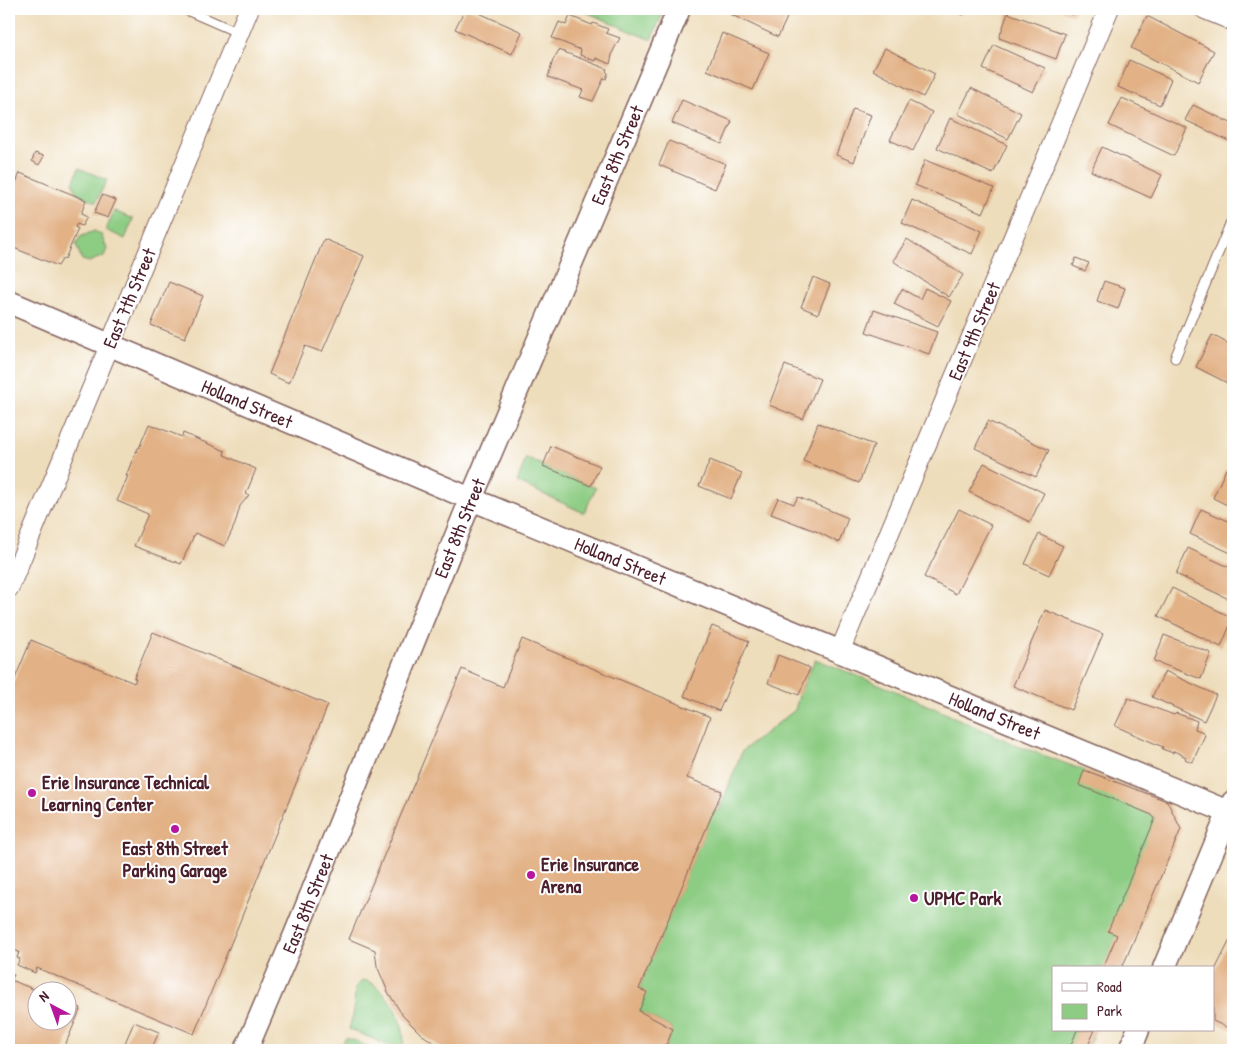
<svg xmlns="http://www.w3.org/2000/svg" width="1242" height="1059" viewBox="0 0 1242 1059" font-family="'Patrick Hand',sans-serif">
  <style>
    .green { fill: #8dcc83; stroke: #6c7657 }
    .building { fill: #e2b185 }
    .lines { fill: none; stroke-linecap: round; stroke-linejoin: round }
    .service-casing { stroke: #83625d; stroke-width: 11 }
    .minor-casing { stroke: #83625d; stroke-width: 21 }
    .tertiary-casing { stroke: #83625d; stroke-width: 25 }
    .service { stroke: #fff; stroke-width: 9 }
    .minor { stroke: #fff; stroke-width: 19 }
    .tertiary { stroke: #fff; stroke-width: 22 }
    .poi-dot { fill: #b5179e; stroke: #fff; stroke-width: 2 }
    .labels { text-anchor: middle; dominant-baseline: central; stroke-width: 4; stroke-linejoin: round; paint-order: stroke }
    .street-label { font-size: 19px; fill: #4a1f2b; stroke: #fff }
    .poi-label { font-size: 19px; font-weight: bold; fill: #4a1f2b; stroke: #fff; text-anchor: start }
  </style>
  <rect width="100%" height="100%" fill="#fff"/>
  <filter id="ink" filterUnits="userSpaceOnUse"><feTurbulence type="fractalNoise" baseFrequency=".02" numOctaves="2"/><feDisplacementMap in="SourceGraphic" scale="10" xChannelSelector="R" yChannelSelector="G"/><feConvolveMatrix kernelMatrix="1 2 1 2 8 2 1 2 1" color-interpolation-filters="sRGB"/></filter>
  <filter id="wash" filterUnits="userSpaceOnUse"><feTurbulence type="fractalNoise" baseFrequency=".0096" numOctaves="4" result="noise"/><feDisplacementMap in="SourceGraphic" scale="20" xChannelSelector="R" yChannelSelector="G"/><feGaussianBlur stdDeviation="1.12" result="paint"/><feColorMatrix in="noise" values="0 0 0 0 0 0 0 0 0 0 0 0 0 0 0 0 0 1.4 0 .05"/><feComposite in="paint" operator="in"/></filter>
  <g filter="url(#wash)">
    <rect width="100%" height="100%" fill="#edb"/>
    <g class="green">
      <path d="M579 9H665L651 40Z"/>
      <path d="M79 168 107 180 96 202 76 192 73 183Z"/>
      <path d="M114 211 133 219 125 239 106 230Z"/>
      <path d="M94 231 101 234 107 249 104 256 89 262 82 260 76 245 80 237Z"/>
      <path d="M526 458 596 488 584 513 517 482Z"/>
      <path d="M815 659 891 689 1021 747 1167 801 1122 968H1053V1030H1095L1087 1050H666L665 1048 673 1029 639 1011V989L713 811H719L742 751 795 710 799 695Z"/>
      <path d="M363 980C384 983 408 1024 403 1044L392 1047 349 1029 354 1011 355 988Z"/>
      <path d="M346 1038 356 1041 374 1050H337Z"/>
    </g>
    <g id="blocks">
      <g class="building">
        <path d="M465 9H470L522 32 512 54 455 29Z"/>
        <path d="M732 9H791L778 37 730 14Z"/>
        <path d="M949 9H966L963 15Z"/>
        <path d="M1059 9H1076L1073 15Z"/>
        <path d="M1008 13 1065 34 1056 59 999 38Z"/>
        <path d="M570 16 592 25 593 23 608 29 606 33 620 38 613 51 610 64 596 58 595 61 580 55 581 50 552 38 559 22 566 25Z"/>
        <path d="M1147 16 1214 51 1198 82 1131 48Z"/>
        <path d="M722 33 769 53 753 90 707 70Z"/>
        <path d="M994 45 1045 68 1033 92 983 69Z"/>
        <path d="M885 48 935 74 923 97 873 70Z"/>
        <path d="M559 50 607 69 606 71 608 73 606 79 604 78 593 101 580 97 583 90 548 77 553 60Z"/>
        <path d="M1129 60 1171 79 1160 105 1118 87Z"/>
        <path d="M1233 86V99L1229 97Z"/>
        <path d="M971 88 1021 113 1008 139 958 114Z"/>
        <path d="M1122 98 1187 128 1174 156 1109 125Z"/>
        <path d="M682 100 732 121 722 144 672 123Z"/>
        <path d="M909 101 932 112 913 151 890 140Z"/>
        <path d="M1193 105 1233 124V132L1229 141 1185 120Z"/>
        <path d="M853 109 871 115 854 162 836 155Z"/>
        <path d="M950 118 1007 145 993 174 937 148Z"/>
        <path d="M669 141 726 164 715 189 659 165Z"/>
        <path d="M1102 147 1162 175 1151 198 1091 171Z"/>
        <path d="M35 153 44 156 39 165 32 161Z"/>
        <path d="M925 160 994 188 983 213 915 185Z"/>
        <path d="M20 173 86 200 81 214 87 217 82 226 77 224 75 227 78 229 65 259 63 258 58 266 9 246V200Z"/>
        <path d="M102 195 116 200 108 218 94 213Z"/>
        <path d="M912 200 982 231 972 254 902 223Z"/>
        <path d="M324 239 364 256 322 352 305 346 289 383 269 374Z"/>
        <path d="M907 239 963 275 949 297 893 261Z"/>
        <path d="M1076 258 1089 263 1085 271 1073 266Z"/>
        <path d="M813 277 830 284 818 314 801 307Z"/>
        <path d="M1104 281 1125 288 1118 309 1097 301Z"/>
        <path d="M169 282 203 296 185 338 151 325Z"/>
        <path d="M925 288 951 301 938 326 894 304 902 289 920 299Z"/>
        <path d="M874 310 937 332 929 354 866 332Z"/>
        <path d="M1212 335 1233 346V386L1196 367Z"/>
        <path d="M785 365 820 379 803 419 769 405Z"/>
        <path d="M988 421 1049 450 1036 477 975 448Z"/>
        <path d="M818 423 874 445 859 483 803 461Z"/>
        <path d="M149 424 182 437 183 433 225 451 224 455 256 469 246 494 249 495 240 506 235 524 225 546 195 533 181 564 134 546 148 514 117 501 128 476H126L131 463 138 448H139Z"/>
        <path d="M551 446 600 466 591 486 543 466Z"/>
        <path d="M710 460 742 473 731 499 699 486Z"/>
        <path d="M984 463 1044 493 1030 522 969 492Z"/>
        <path d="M1226 469 1233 473V508L1213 498Z"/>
        <path d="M798 497 848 518 839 543 818 532 771 514 778 498 794 504Z"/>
        <path d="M959 509 991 525 956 594 924 577Z"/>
        <path d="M1201 509 1233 523V554L1190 534Z"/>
        <path d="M1039 534 1063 546 1049 575 1025 564Z"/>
        <path d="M1188 548 1233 569V601L1176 574Z"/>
        <path d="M1172 588 1233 618 1221 647 1158 616Z"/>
        <path d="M1045 610 1103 634 1071 710 1013 686Z"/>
        <path d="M712 626 749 641 719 711 684 696Z"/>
        <path d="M153 632 328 705 194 1034 37 968 35 973 17 965 20 959 17 958 19 952 9 948V693L31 640 134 683 136 679 134 678Z"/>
        <path d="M1164 635 1211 653 1201 679 1154 661Z"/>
        <path d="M522 639 710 717 687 778 722 791 639 989 647 992 639 1011 673 1029 665 1048 666 1050H445L421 1034 403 1016 388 992 377 966 375 950 349 939 462 669 503 687Z"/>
        <path d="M778 655 810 668 799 695 768 683Z"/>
        <path d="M1165 671 1216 695 1204 721 1152 697Z"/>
        <path d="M1128 698 1174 715 1176 713 1197 721 1195 729 1203 732V734L1205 735 1193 761 1191 762 1185 759 1186 757 1174 751 1173 753 1162 749 1163 747 1115 726Z"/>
        <path d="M1084 770 1167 801 1181 829 1122 968H1103L1117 935 1108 931 1155 819 1152 815 1079 785Z"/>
        <path d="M1231 938 1233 939V1030L1213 1021V974Z"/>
        <path d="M9 973 14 975 11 980 38 991V1022H68V1003L81 1008 63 1050H9Z"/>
        <path d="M134 1022 159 1032 151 1050H122Z"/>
        <path d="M1077 1030H1095L1086 1050H1069Z"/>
      </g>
    </g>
  </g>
  <g filter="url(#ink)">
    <use href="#blocks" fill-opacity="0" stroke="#83625d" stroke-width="1"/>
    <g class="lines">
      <defs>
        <g id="service">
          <path d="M184 9 239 33"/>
          <path d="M1175 358 1233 217"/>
        </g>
        <g id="minor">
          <path d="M1204 9 1233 21"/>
          <path d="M9 588 249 9"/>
          <path d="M839 653 1109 9"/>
        </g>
        <g id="tertiary">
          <path id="s1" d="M9 302 471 499 1233 814"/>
          <path d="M1164 968 1233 802"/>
          <path id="s2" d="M246 1050 295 935 471 499 679 9"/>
          <path d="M1130 1050 1138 1030"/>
        </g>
      </defs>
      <use href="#service" class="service-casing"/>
      <use href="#minor" class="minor-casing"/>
      <use href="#tertiary" class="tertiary-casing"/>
      <use href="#service" class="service"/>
      <use href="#minor" class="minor"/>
      <use href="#tertiary" class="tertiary"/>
    </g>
  </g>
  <g class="poi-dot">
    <circle cx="32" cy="793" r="5"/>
    <circle cx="175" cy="829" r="5"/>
    <circle cx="531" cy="875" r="5"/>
    <circle cx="914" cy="898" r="5"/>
  </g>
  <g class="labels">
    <g class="street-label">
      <text stroke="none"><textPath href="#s2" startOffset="969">East 8th Street</textPath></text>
      <text transform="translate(129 298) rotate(-67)">East 7th Street</text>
      <text transform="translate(974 331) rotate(-67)">East 9th Street</text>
      <text stroke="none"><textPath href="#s1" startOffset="259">Holland Street</textPath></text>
      <text stroke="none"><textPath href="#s2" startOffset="564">East 8th Street</textPath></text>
      <text stroke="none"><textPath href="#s1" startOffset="664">Holland Street</textPath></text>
      <text stroke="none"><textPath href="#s1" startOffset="1069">Holland Street</textPath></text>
      <text stroke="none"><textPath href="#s2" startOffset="159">East 8th Street</textPath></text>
    </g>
    <g class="poi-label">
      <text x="42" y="782">Erie Insurance Technical<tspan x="42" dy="22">Learning Center</tspan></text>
      <text x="175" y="848" text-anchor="middle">East 8th Street<tspan x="175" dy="22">Parking Garage</tspan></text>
      <text x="541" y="864">Erie Insurance<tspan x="541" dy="22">Arena</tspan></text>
      <text x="924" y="898">UPMC Park</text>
    </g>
  </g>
  <rect width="1242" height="1059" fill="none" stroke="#fff" stroke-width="30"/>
  <rect x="1052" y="966" width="162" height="65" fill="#ffffff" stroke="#b7a5aa"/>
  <rect x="1062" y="983" width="25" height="8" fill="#ffffff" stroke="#b7a5aa"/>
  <text x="1097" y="992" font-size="15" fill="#4a1f2b">Road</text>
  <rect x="1062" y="1004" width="25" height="15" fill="#8dcc83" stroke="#b7a5aa"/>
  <text x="1097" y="1016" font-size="15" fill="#4a1f2b">Park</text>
  <g transform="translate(52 1006) rotate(319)"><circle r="24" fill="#ffffff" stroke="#b7a5aa"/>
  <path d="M0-4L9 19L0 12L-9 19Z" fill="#b5179e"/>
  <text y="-8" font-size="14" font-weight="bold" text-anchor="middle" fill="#4a1f2b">N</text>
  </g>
</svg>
